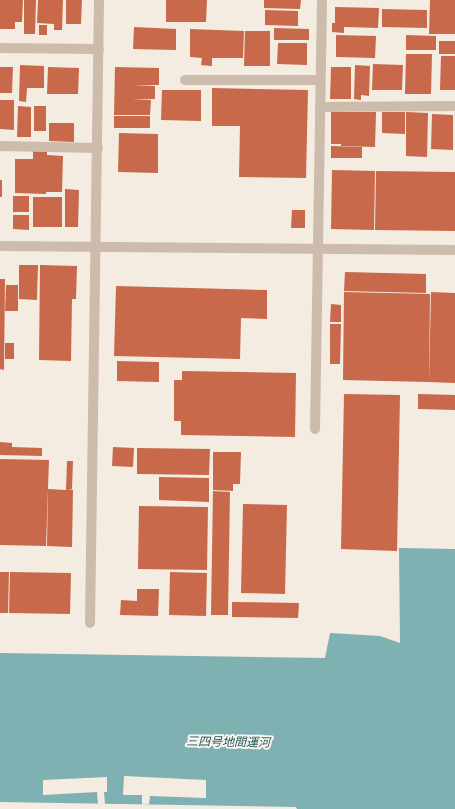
<svg xmlns="http://www.w3.org/2000/svg" width="455" height="809" viewBox="0 0 455 809" font-family="Roboto,'Noto Sans JP',sans-serif">
  <style>
    .water { fill: #7fb0b2 }
    .pier { fill: #f4ebe1 }
    .building { fill: #c8694b }
    .lines { fill: none; stroke-linecap: round; stroke-linejoin: round }
    .minor { stroke: #cdbbac; stroke-width: 10 }
    .labels { text-anchor: middle; dominant-baseline: central; stroke-width: 4; stroke-linejoin: round; paint-order: stroke }
    .water-label { font-size: 12px; font-style: italic; fill: #1f5a5e; stroke: #fbf5ee }
  </style>
  <rect width="100%" height="100%" fill="#f4ebe1"/>
  <path class="water" d="M399 548 455 549V809H297L296 807 0 802V653L325 658 330 633 380 636 400 643Z"/>
  <g class="pier">
    <path d="M124 776 206 780V798L150 796 149 804 142 805V795H123Z"/>
    <path d="M107 777V792H104L105 804H98L97 792 43 795V780Z"/>
  </g>
  <g class="building">
    <path d="M0 0H23L22 22H15V29H0Z"/>
    <path d="M24 0H36L35 34H24Z"/>
    <path d="M38 0H63L62 30H54V24L37 23Z"/>
    <path d="M66 0H82L81 24H66Z"/>
    <path d="M166 0H207L206 22H166Z"/>
    <path d="M264 0H301L300 9 264 8Z"/>
    <path d="M430 0H455V34H429Z"/>
    <path d="M335 7 379 8 378 28 344 27V33L332 32V23H335Z"/>
    <path d="M382 9 427 10V28L382 27Z"/>
    <path d="M265 10 298 11V26L265 25Z"/>
    <rect x="39" y="25" width="8" height="10"/>
    <path d="M134 27 176 29V50L133 49Z"/>
    <path d="M274 28 309 29V40H274Z"/>
    <path d="M190 29 244 31 243 58H212V66L201 65 202 58 190 57Z"/>
    <path d="M245 31H270V66H244Z"/>
    <path d="M336 35 376 36 375 58 336 57Z"/>
    <path d="M406 35 436 36V50H406Z"/>
    <rect x="439" y="41" width="16" height="13"/>
    <path d="M278 43H307V65L277 64Z"/>
    <path d="M406 54H432L431 94H405Z"/>
    <path d="M441 56H455V90H440Z"/>
    <path d="M373 64 403 65 402 90H372Z"/>
    <path d="M20 65 44 66V88H27L26 102 19 101Z"/>
    <path d="M355 65 370 66 369 96 361 95V100L354 99Z"/>
    <path d="M0 67H13L12 93H0Z"/>
    <path d="M48 67 79 68 78 94H47Z"/>
    <path d="M115 67 159 68V85H133L155 86V99H132L151 100 150 115H114Z"/>
    <path d="M331 67H351V99H330Z"/>
    <path d="M212 88 308 90 306 178 239 177 240 126H212Z"/>
    <path d="M162 90H201V121L161 120Z"/>
    <path d="M0 100H14V130L0 129Z"/>
    <path d="M18 106 31 107V137H17Z"/>
    <rect x="34" y="106" width="12" height="25"/>
    <path d="M331 112H376L375 147 341 146V144H331Z"/>
    <path d="M382 112H405V134L382 133Z"/>
    <path d="M406 112 428 113 427 157 406 156Z"/>
    <path d="M432 114 453 115V150L431 149Z"/>
    <rect x="114" y="116" width="36" height="12"/>
    <path d="M49 123H74V142L49 141Z"/>
    <path d="M119 133 158 134V173L118 172Z"/>
    <path d="M331 146 362 147V158H331Z"/>
    <path d="M33 151 47 152V155L63 156 62 192H46V194L15 193V159H33Z"/>
    <path d="M332 170 375 171 374 230 331 229Z"/>
    <path d="M376 171 455 172V231L375 230Z"/>
    <rect x="0" y="180" width="2" height="17"/>
    <path d="M65 189 79 190 78 227H65Z"/>
    <rect x="13" y="196" width="16" height="16"/>
    <rect x="33" y="197" width="29" height="30"/>
    <path d="M292 210H305V228H291Z"/>
    <path d="M13 215H29V230L13 229Z"/>
    <path d="M19 265H38L37 300 19 299Z"/>
    <path d="M40 265 77 266 76 299H72L71 361 39 360Z"/>
    <path d="M345 272 426 274V293L344 291Z"/>
    <path d="M0 279H5L4 370 0 369Z"/>
    <path d="M6 285H18V311H5Z"/>
    <path d="M116 286 267 290V319L241 318 240 359 114 356Z"/>
    <path d="M344 292 430 294 429 382 343 380Z"/>
    <path d="M431 292 455 293V383L429 382Z"/>
    <path d="M331 304 341 305V322H330Z"/>
    <path d="M330 324H341L340 364H330Z"/>
    <rect x="5" y="343" width="9" height="16"/>
    <path d="M117 361 159 362V382L117 381Z"/>
    <path d="M182 371 296 373 295 437 181 435V421H174V380H182Z"/>
    <path d="M344 394 400 395 397 551 341 549Z"/>
    <path d="M418 394 455 395V410L418 409Z"/>
    <path d="M0 442 12 443V447L42 448V456L0 455Z"/>
    <path d="M113 447 134 448 133 467 112 466Z"/>
    <path d="M137 448 210 449 209 475 137 474Z"/>
    <path d="M213 452H241L240 484H233V491L213 490Z"/>
    <path d="M0 459 49 460 46 546 0 545Z"/>
    <path d="M67 461H73L72 489H68L73 490 72 547 47 546 48 489 66 490Z"/>
    <path d="M159 477 209 478V502L159 500Z"/>
    <path d="M213 491 230 492 228 615H211Z"/>
    <path d="M243 504 287 505 285 594 241 593Z"/>
    <path d="M139 506 208 507 207 570 138 569Z"/>
    <path d="M0 572H9L8 613H0Z"/>
    <path d="M10 572 71 573 70 614 9 613Z"/>
    <path d="M170 572 207 573 206 616 169 615Z"/>
    <path d="M137 589H159L158 616 120 615 121 600 137 601Z"/>
    <path d="M232 602 299 603 298 618 232 617Z"/>
  </g>
  <g class="lines">
    <g class="minor">
      <path d="M0 48 99 49"/>
      <path d="M185 80H320"/>
      <path d="M320 107 455 106"/>
      <path d="M0 146 98 148"/>
      <path d="M0 246 455 250"/>
      <path d="M315 429 322 0"/>
      <path d="M90 623 99 0"/>
    </g>
  </g>
  <g class="labels">
    <g class="water-label">
      <text transform="translate(228 742) rotate(1)">三四号地間運河</text>
    </g>
  </g>
</svg>
